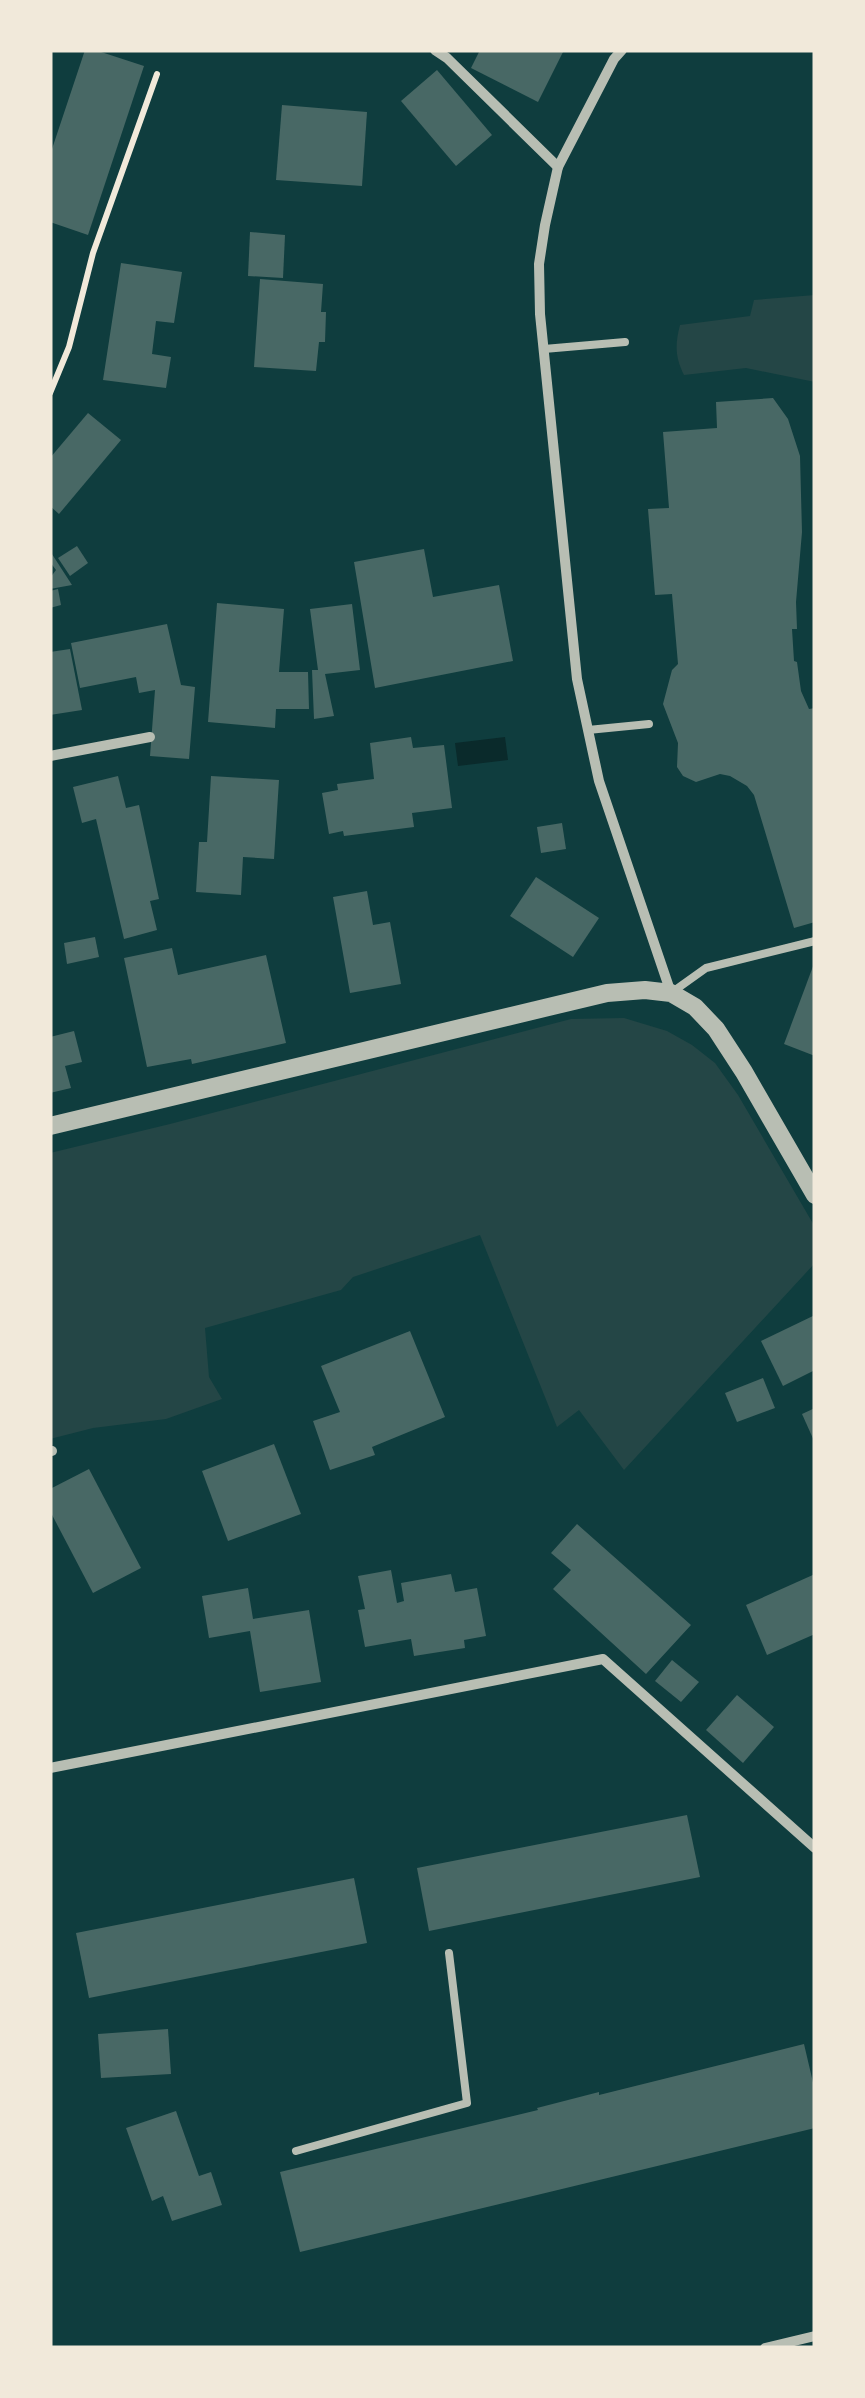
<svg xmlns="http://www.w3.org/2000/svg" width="865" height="2398" viewBox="0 0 865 2398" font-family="Helvetica,sans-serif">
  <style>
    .green { fill: #244646 }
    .water { fill: #0a2a2b }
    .building { fill: #486865 }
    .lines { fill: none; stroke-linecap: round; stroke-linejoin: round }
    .path { stroke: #f1e9da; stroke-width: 6 }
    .service { stroke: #b8beb3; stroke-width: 8 }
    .minor { stroke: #b8beb3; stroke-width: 10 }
    .tertiary { stroke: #b8beb3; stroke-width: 18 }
  </style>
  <rect width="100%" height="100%" fill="#0f3d3e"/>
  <g class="green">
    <path d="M815 295V382L746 368 684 375C675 357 675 344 680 325L750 316 754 300Z"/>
    <path d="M624 1018 667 1031 692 1045 715 1063 738 1095 815 1227V1263L624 1470 579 1410 557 1427 480 1235 353 1277 341 1290 205 1328 209 1377 222 1399 166 1419 93 1428 50 1439V1153L170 1124 571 1019Z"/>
  </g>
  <path class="water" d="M505 737 508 760 458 766 455 743Z"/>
  <g class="building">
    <path d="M85 50H95L144 66 88 235 50 222V155Z"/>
    <path d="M480 50H564L538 102 471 68Z"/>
    <path d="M437 70 492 135 456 166 401 101Z"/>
    <path d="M282 105 367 112 362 186 276 180Z"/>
    <path d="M250 232 285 235 283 278 248 276Z"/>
    <path d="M121 263 182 272 174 323 156 321 152 354 171 357 166 388 103 380Z"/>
    <path d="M260 279 323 284 321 312H326L325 342H319L316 371 254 367Z"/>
    <path d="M773 398 788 419 800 456 802 532 796 602 797 629H792L794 661 797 662 801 691 809 709 815 708V922L794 928 754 795 747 786 730 776 720 774 696 782 683 776 677 767 678 743 663 704 672 670 678 664 672 594 655 595 648 509 669 508 663 432 717 428 716 402Z"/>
    <path d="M88 413 121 440 59 514 50 506V458Z"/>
    <path d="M77 546 88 563 70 576 58 558Z"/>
    <path d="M424 549 433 597 499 585 513 661 375 688 354 562Z"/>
    <path d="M50 551 72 585 50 589V578L56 570 50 562Z"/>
    <path d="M58 589 61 605 50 608V591Z"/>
    <path d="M217 603 284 609 279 672H308L309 709H276L275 728 208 722Z"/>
    <path d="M352 604 360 670 325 674 334 716 314 719 312 670H318L310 609Z"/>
    <path d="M167 624 181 685 195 687 189 759 150 756 155 690 139 693 136 677 80 688 71 643Z"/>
    <path d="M70 649 82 710 50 715V652Z"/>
    <path d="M411 737 413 748 444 745 452 808 412 813 414 827 344 836 343 831 329 834 322 793 338 790 337 784 374 779 370 743Z"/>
    <path d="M118 776 126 808 139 805 159 899 150 901 157 930 124 939 96 819 82 823 73 787Z"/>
    <path d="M211 776 279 780 274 859 243 857 241 895 196 892 199 842H207Z"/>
    <path d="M562 823 566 849 541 853 537 827Z"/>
    <path d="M536 877 599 918 573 957 510 916Z"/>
    <path d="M367 891 373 925 390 922 401 984 350 993 333 897Z"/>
    <path d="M95 937 99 957 67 964 64 943Z"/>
    <path d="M172 948 178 975 266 955 286 1043 192 1064 191 1059 147 1067 124 958Z"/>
    <path d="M815 961V1056L784 1044Z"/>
    <path d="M74 1031 82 1062 65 1066 71 1088 50 1093V1037Z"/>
    <path d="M815 1315V1370L783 1386 761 1341Z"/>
    <path d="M410 1331 445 1417 372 1447 375 1455 330 1470 313 1421 340 1412 321 1366Z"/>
    <path d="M763 1378 775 1408 737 1422 725 1393Z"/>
    <path d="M815 1408V1443L802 1414Z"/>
    <path d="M274 1444 301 1514 228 1541 202 1471Z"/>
    <path d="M89 1469 141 1568 93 1593 50 1511V1489Z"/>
    <path d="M577 1524 691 1625 646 1674 553 1589 571 1570 551 1553Z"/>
    <path d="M391 1570 397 1603 404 1601 401 1583 451 1574 455 1592 477 1588 486 1636 464 1640 465 1648 414 1656 411 1639 365 1647 358 1610 365 1609 358 1576Z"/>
    <path d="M815 1574V1634L767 1655 746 1605Z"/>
    <path d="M248 1588 253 1619 309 1610 321 1682 260 1692 250 1631 209 1638 202 1596Z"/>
    <path d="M672 1660 699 1682 681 1702 655 1681Z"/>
    <path d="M737 1695 774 1727 743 1763 706 1730Z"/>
    <path d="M687 1815 700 1877 429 1931 417 1868Z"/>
    <path d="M354 1878 367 1943 89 1998 76 1933Z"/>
    <path d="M168 2029 171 2074 101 2078 98 2034Z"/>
    <path d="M804 2044 815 2091V2128L300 2252 280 2172 538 2110 537 2108 599 2092V2095Z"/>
    <path d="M176 2111 199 2176 211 2172 222 2205 172 2221 163 2196 152 2201 126 2128Z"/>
  </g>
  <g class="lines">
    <path class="path" d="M50 393 69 347 93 253 157 74"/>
    <g class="service">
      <path d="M544 349 625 342"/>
      <path d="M588 730 649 724"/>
      <path d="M671 993 706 968 815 941"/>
      <path d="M296 2151 467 2103 449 1953"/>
    </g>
    <g class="minor">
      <path d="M435 50 447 58 558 167"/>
      <path d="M622 50 614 59 558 167 545 225 539 264 540 314 577 679 599 781 671 993"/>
      <path d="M50 756 150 737"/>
      <path d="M50 1451H52"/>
      <path d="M50 1768 603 1659 815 1848"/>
      <path d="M765 2348 815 2336"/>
    </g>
    <path class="tertiary" d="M50 1126 607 993 645 990 671 993 695 1007 716 1029 744 1072 815 1195"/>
  </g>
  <rect width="865" height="2398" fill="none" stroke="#f1e9da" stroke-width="105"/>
</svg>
